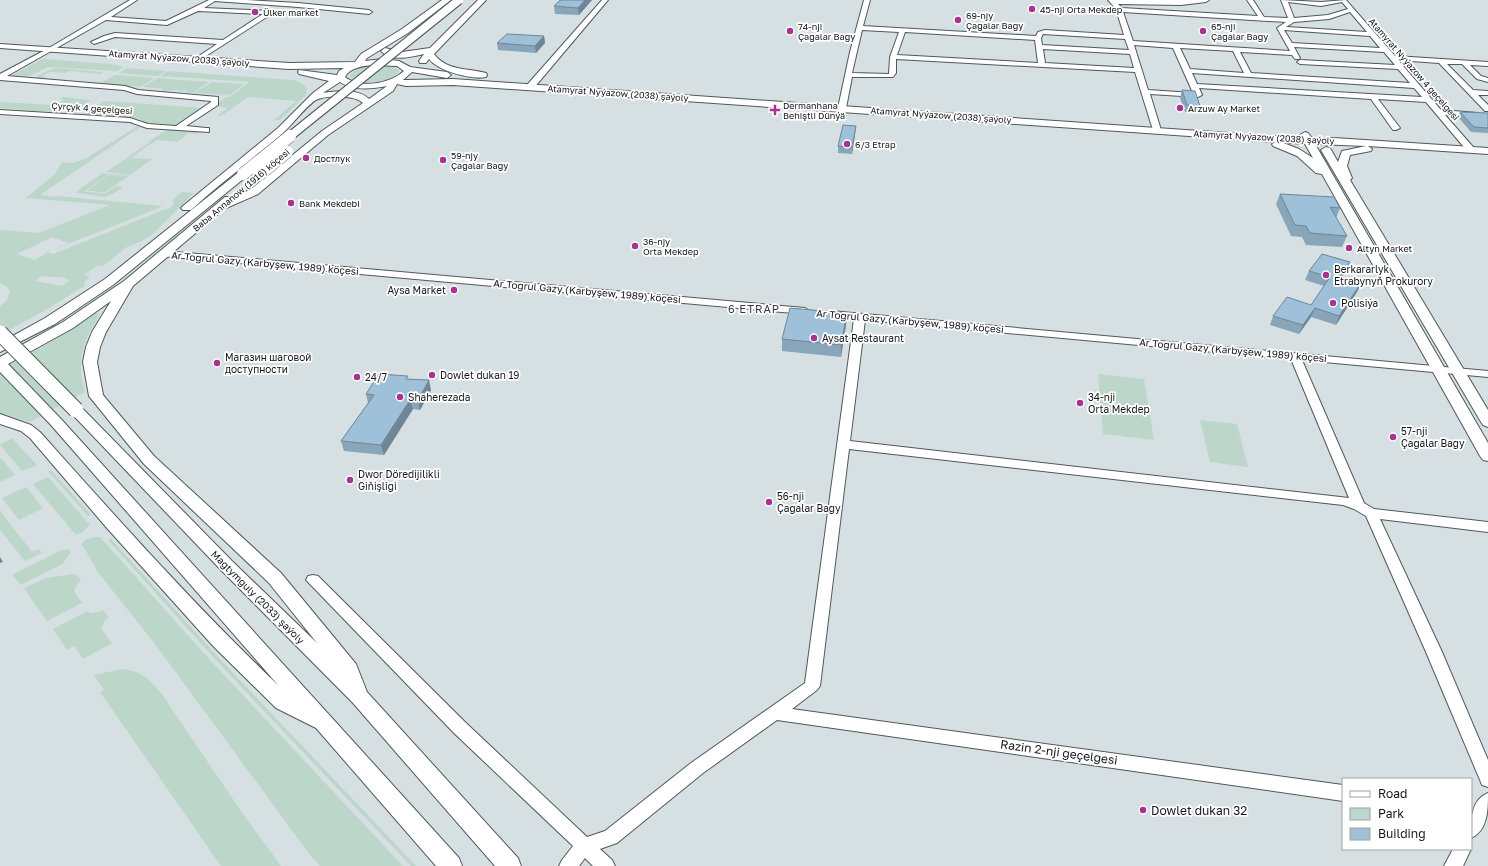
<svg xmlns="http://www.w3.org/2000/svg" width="1488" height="866" viewBox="0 0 1488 866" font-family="'Golos Text',sans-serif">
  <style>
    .green { fill: #bcd6c9; fill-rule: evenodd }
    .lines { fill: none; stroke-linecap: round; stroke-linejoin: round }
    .minor-casing { stroke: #4f585a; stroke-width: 2 }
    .major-casing { stroke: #4f585a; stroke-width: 2 }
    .minor { fill: #fff; fill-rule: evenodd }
    .major { fill: #fff; fill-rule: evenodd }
    .major-bridge-far2-casing { stroke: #4f585a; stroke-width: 10; stroke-linecap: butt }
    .major-bridge-far1-casing { stroke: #4f585a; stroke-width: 13; stroke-linecap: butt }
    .major-bridge-casing { stroke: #4f585a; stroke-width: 17; stroke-linecap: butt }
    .major-bridge-far2 { stroke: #fff; stroke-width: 8 }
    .major-bridge-far1 { stroke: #fff; stroke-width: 12 }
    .major-bridge { stroke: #fff; stroke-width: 15 }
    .wall { fill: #88a5ba }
    .shaded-wall { fill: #6f8697 }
    .building { fill: #9ec0d8; stroke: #6f8697 }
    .poi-dot { fill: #a63490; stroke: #fff; stroke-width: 1.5 }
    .labels { text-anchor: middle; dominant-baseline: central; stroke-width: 3.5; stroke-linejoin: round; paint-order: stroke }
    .far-poi-label { font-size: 9px; fill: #131617; stroke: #fff; text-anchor: start }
    .far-street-label { font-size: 9px; fill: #131617; stroke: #fff }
    .street-label { font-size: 10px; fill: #131617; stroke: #fff }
    .poi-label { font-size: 10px; fill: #131617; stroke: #fff; text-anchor: start }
    .neighbourhood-label { font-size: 11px; letter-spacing: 1px; fill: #31393b; stroke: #fff }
    .near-street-label { font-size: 12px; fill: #131617; stroke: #fff }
    .near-poi-label { font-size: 12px; fill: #131617; stroke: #fff; text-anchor: start }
  </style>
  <rect width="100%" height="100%" fill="#d6e0e3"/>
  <g class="green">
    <path d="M43 59 110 64 124 67 117 71 48 67 30 76 8 77Z"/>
    <path d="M372 65C381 65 394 63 399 71 393 83 360 86 350 77V74L358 69Z"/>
    <path d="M57 68 104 72 100 74 71 71 65 73 49 72 42 76 46 77 41 80 32 79 47 71Z"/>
    <path d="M127 68 166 71 158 76 119 73Z"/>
    <path d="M168 71 293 80 302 83 307 89 305 96 280 120H274L296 101 248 97 221 116H217L228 108 213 106 226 97H229L250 82 160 76Z"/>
    <path d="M115 75 155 78 140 87 99 84Z"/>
    <path d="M158 78 209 82 192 93 185 92 187 90 177 92 179 90 162 91 164 89 143 87Z"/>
    <path d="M212 82 245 84 229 95 194 93Z"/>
    <path d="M63 97 90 100C79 119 20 109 0 108V102L54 105 64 100 60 99Z"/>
    <path d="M104 101 203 108 191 117 184 119H187L177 126H170L171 124 160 125 161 123 148 124 137 118 84 114Z"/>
    <path d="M136 127H140L40 195 51 196 50 197 57 196 162 206 161 207 53 250 68 243 52 237 17 254 35 260 48 252 53 254 171 207 174 203 172 200 182 192 193 193 192 195 154 233 142 241 127 247 103 266H97L84 275 90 277 85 281 84 286 51 307 0 335V306L7 300 10 292 6 286 0 283V230L39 233 110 205 26 198 54 175 62 162 73 163 85 159ZM41 276 66 278 69 281 62 286 35 281Z"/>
    <path d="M174 129 198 132 197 134 189 133 177 142 157 140 151 144 147 143 165 131Z"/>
    <path d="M147 144H150L131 158 152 159 130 175 106 172Z"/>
    <path d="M103 173 109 174 84 192 106 193 116 186 123 187 113 194 105 197 77 193 78 190Z"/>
    <path d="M110 174 129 176 105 192 87 191Z"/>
    <path d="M99 313C98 320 92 327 89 333 80 351 78 372 85 392L30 422 0 413V370L49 343 95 314Z"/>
    <path d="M1098 374 1144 379 1154 440 1103 434Z"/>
    <path d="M1200 420 1237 424 1248 467 1210 462Z"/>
    <path d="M12 438 37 465 22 471 0 445Z"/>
    <path d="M1 458 15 475 0 482V459Z"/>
    <path d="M51 470 91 515 88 516 48 471Z"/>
    <path d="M48 477 90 525 83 532 76 535 33 484Z"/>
    <path d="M26 487 43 508 19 520 2 498Z"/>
    <path d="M0 511 32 552 39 549 42 553 25 561 0 530Z"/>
    <path d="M95 537H100L211 661 403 866H320L310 855 155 644 97 571 86 551 81 545 85 540Z"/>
    <path d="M111 539 218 657 416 866H411L215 659 108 540Z"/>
    <path d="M67 549 70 551 71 553 62 564 21 585 12 575 62 550Z"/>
    <path d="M75 574 81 581 78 583 74 591 82 603 47 621 24 588 46 578Z"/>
    <path d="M103 610 109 618 105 620 101 628 112 643 83 659 74 646 67 650 53 629 88 611 90 613 99 612Z"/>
    <path d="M122 669C142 671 148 678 161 693L243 814 281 866H221L100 692 104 690 94 675Z"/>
  </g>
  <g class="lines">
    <defs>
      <g id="minor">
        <path d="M130 0H137L111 17 166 21 209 0H246L298 3 369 10 372 12 369 14 298 7 215 1 204 8 270 11 273 13 198 61 195 59 196 58 217 44 115 37 94 44 91 42 104 36 115 33 223 40 263 14 198 11 167 25 106 20 7 76 125 86 138 90 218 97V105L186 126 206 128H209V132L147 128 130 122 0 114V110L130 118 148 124 176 126 211 102V101L137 94 124 90 0 80V74L49 48Z"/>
        <path d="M602 0H608L533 89H527V85Z"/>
        <path d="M864 0H870L863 26 1036 36 1038 32 1045 30 1124 35 1116 9 1108 0H1209L1206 2 1181 5 1118 4 1122 8 1258 16 1247 0H1253L1264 17 1288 18 1281 0 1321 2 1346 0 1395 56 1488 62V66L1470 65 1481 76 1488 78V82L1477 79 1462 64H1447L1473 90 1488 91V95H1478L1488 105V111H1485L1439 63 1398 60 1441 110 1478 113 1479 115 1475 117 1445 115 1474 148V152H1468L1426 102 1378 99 1400 128 1396 130H1393L1371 99 1199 88 1202 95 1198 97 1150 94 1161 130 1157 132 1153 130 1135 72 896 59V73L893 77H852L846 108 842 110 838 108 850 52ZM1288 2 1321 6 1342 2 1348 9 1328 15 1294 18ZM1123 12 1286 22 1277 28 1290 51 1133 41ZM1350 12 1367 32 1286 27 1294 22 1329 19ZM862 30 899 32 890 57 889 74 852 73ZM1284 30 1370 36 1380 48 1292 43ZM905 32 1035 40 1038 63 897 55ZM1043 34 1125 39 1129 50 1042 45 1041 38ZM1134 45 1173 48 1193 93 1148 90ZM1294 47 1384 52 1395 65 1300 60 1297 62 1300 64 1398 69 1410 83 1251 73 1240 52 1292 55 1295 59H1299L1300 58ZM1180 48 1233 51 1244 73 1190 69ZM1043 49 1130 54 1134 68 1045 63ZM1192 73 1414 88 1422 97 1197 84Z"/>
        <path d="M164 251 805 308 810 311 805 314 161 256 159 254 161 252Z"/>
        <path d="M831 311 1488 371V377L1302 360 1364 503 1374 509 1488 522V532L1380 519 1442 652 1488 760V787L1482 785 1480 780 1426 652 1366 516 1354 509 1343 505 849 449 820 686 817 690 792 709 1343 785V801L777 720 703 773 617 843 600 849 612 860 615 866H593L585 858 579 866H559L562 860 573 846 454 733 306 580 308 576 313 575 318 576 466 723 587 837 605 831 691 763 805 683 854 319 827 316 826 314ZM865 320 1291 359 1349 498 850 441Z"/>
        <path d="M1488 793C1488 809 1488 831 1471 838 1471 822 1470 800 1488 793Z"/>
        <path d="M1453 849H1471L1463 866H1444Z"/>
      </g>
      <g id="major">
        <path d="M442 0H451L408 33 367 58 365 61 383 59 399 61 410 67 447 72 451 75 447 78 412 72 403 80H406L453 79 1301 138 1300 135 1305 132 1308 133 1312 138H1334L1488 148V154L1368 146 1372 149 1371 151 1350 155 1347 166 1352 178 1350 180 1488 410V427L1483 425 1481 422 1321 150 1326 147 1330 148 1338 162 1342 151 1366 146 1315 144 1488 443V461L1483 460 1480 456 1322 174 1316 173 1297 156 1273 146 1272 144 1275 142 453 85 406 86 397 84 393 91 328 135 258 194 224 209 133 286 106 332 100 347 97 362 103 395 154 456 281 573 356 664 367 692 518 858 521 866H495L353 703 220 569 71 413 69 410 71 407 76 406 81 407 232 561 317 643 269 583 144 464 89 396 83 362 86 347 92 332 111 301 73 328 8 364 61 419 459 858 462 866H436L316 728 276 708 214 647 106 527 30 438 21 431 0 424V414L31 425 40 432C117 518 194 605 278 685L51 425 0 372V357L63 322 124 281 225 197H233L250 190 322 131 363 103C355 95 326 95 316 100 308 104 291 126 283 133 253 160 220 183 191 210H183L181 208 183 206 278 128 313 93 329 81 299 74 298 72 299 70 337 75 339 71 344 68 289 69 0 48V44L289 63 355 62 361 54 402 29ZM372 65 397 66 404 71C390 84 360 89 345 77 349 68 363 66 372 65ZM340 82C353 91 372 89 387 86L369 99C358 88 337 91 323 93ZM1281 142 1305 144 1313 158 1299 149Z"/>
        <path d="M478 0H486L434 54C447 71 467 68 486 73L487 75 486 77C472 80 438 71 429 59L426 63H420L419 61 424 54C411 57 391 62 381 51L385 48 402 52 430 48Z"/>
        <path d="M243 171 247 172 248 174 247 176 113 285 55 324 0 352V343L45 318 105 279 239 172Z"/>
      </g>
    </defs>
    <use href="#minor" class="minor-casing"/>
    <use href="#major" class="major-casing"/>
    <use href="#minor" class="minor"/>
    <use href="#major" class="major"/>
    <defs>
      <path id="major-bridge-far2" d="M289 137 459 0"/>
      <g id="major-bridge-far1">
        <path d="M243 174 290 136"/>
        <path d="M259 175 287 152"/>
      </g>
      <path id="major-bridge" d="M0 333 76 410"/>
    </defs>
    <use href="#major-bridge-far2" class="major-bridge-far2-casing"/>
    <use href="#major-bridge-far1" class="major-bridge-far1-casing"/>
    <use href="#major-bridge" class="major-bridge-casing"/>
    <use href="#major-bridge-far2" class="major-bridge-far2"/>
    <use href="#major-bridge-far1" class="major-bridge-far1"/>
    <use href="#major-bridge" class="major-bridge"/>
  </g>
  <g class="wall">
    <path d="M559 0H592L579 15 555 14 554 6 559 1Z"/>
    <path d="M544 36 545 43 536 53 498 50 497 43Z"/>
    <path d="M1182 90 1200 106 1198 113 1185 112 1180 98Z"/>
    <path d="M1460 112 1488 113V133L1471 132 1458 117Z"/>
    <path d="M856 126 855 134 852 154 838 153V146Z"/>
    <path d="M1280 194 1340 208 1336 218 1347 236 1342 247 1306 245 1302 237 1291 236 1276 204Z"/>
    <path d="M1350 262 1346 271 1342 277 1361 283 1357 292 1336 325 1311 317 1299 334 1270 325 1273 316 1311 305 1324 286 1305 280 1309 271Z"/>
    <path d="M847 313 846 325 841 357 782 351V339Z"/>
    <path d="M408 379 431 390 420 410 413 409 384 455 344 451 341 441 368 403 366 394Z"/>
  </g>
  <g class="shaded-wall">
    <path d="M585 0H592L579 15 578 8Z"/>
    <path d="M544 36 545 43 536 53 535 46Z"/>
    <path d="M856 126 855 134 852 154V147Z"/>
    <path d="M1350 262 1346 271 1336 285 1340 276Z"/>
    <path d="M1361 283 1357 292 1336 325 1339 316Z"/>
    <path d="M1315 308 1311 317 1299 334 1303 325Z"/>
    <path d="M847 313 846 325 841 357V345Z"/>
    <path d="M429 380 431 390 420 410 418 400Z"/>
    <path d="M410 400 413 409 384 455 381 445Z"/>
    <path d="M0 557 3 562 0 563Z"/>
  </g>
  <g class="building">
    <path d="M561 0H585L578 8 554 6Z"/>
    <path d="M507 34 544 36 535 46 497 43Z"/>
    <path d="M1182 90 1195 91 1200 106 1187 105Z"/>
    <path d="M1460 112 1488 113V128L1474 127Z"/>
    <path d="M843 125 856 126 852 147 838 146Z"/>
    <path d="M1280 194 1334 197 1340 208 1330 207 1347 236 1310 233 1306 226 1295 225Z"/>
    <path d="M1322 254 1350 262 1340 276 1361 283 1339 316 1315 308 1303 325 1273 316 1287 297 1311 305 1330 277 1309 271Z"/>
    <path d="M790 308 847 313 841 345 782 339Z"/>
    <path d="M379 374 408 376 406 379 429 380 418 400H410L381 445 341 441 374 395 366 394Z"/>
  </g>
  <g class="poi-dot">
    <circle cx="1032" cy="9" r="4"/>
    <circle cx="255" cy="12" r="4"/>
    <circle cx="958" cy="20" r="4"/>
    <circle cx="790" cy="31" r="4"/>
    <circle cx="1203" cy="31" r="4"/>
    <circle cx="1180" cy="108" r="4"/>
    <path d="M773 104h4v4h4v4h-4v4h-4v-4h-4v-4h4z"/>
    <circle cx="847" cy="144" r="4"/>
    <circle cx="306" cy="158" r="4"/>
    <circle cx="443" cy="160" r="4"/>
    <circle cx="291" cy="203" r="4"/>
    <circle cx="635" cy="246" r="4"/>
    <circle cx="1349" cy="248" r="4"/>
    <circle cx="1326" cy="275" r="4"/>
    <circle cx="454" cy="290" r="4"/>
    <circle cx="1333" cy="303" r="4"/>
    <circle cx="814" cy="338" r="4"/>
    <circle cx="217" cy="363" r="4"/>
    <circle cx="432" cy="375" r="4"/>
    <circle cx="357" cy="377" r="4"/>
    <circle cx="400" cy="397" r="4"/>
    <circle cx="1080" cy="403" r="4"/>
    <circle cx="1393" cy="437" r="4"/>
    <circle cx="350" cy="480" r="4"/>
    <circle cx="769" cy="502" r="4"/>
    <circle cx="1143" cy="810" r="4"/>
  </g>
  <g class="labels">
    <g class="far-poi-label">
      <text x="1040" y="9">45-nji Orta Mekdep</text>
      <text x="263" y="12">Ülker market</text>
      <text x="966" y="15">69-njy<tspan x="966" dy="10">Çagalar Bagy</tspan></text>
      <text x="798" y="26">74-nji<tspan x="798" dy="10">Çagalar Bagy</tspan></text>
      <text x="1211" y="26">65-nji<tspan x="1211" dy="10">Çagalar Bagy</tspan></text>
      <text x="783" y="105">Dermanhana<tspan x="783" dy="10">Behiştli Dünýä</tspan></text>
      <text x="1188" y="108">Arzuw Ay Market</text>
      <text x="855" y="144">6/3 Etrap</text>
      <text x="451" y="155">59-njy<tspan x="451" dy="10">Çagalar Bagy</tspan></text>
      <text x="314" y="158">Достлук</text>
      <text x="299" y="203">Bank Mekdebi</text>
      <text x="643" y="241">36-njy<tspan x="643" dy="10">Orta Mekdep</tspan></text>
      <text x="1357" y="248">Altyn Market</text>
    </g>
    <g class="far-street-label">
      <text transform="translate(179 58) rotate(4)">Atamyrat Nyýazow (2038) şaýoly</text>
      <text transform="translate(1414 69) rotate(49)">Atamyrat Nyýazow 4 geçelgesi</text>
      <text transform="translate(618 93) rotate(4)">Atamyrat Nyýazow (2038) şaýoly</text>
      <text transform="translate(92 108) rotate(4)">Çyrçyk 4 geçelgesi</text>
      <text transform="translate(941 115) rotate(4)">Atamyrat Nyýazow (2038) şaýoly</text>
      <text transform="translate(1264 137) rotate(3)">Atamyrat Nyýazow (2038) şaýoly</text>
      <text transform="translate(241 190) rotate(-40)">Baba Annanow (1916) köçesi</text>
    </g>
    <g class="street-label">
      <text transform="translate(265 263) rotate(5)">Ar Togrul Gazy (Karbyşew, 1989) köçesi</text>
      <text transform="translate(587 291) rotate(5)">Ar Togrul Gazy (Karbyşew, 1989) köçesi</text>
      <text transform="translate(910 321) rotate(5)">Ar Togrul Gazy (Karbyşew, 1989) köçesi</text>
      <text transform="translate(1233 350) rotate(5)">Ar Togrul Gazy (Karbyşew, 1989) köçesi</text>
      <text transform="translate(258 597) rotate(45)">Magtymguly (2033) şaýoly</text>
    </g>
    <g class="poi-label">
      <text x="1334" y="269">Berkararlyk<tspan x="1334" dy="12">Etrabynyň Prokurory</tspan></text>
      <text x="446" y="290" text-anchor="end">Aysa Market</text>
      <text x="1341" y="303">Polisiýa</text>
      <text x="822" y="338">Aysat Restaurant</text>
      <text x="225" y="357">Магазин шаговой<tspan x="225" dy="12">доступности</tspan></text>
      <text x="440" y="375">Dowlet dukan 19</text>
      <text x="365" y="377">24/7</text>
      <text x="408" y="397">Shaherezada</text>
      <text x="1088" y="397">34-nji<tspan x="1088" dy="12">Orta Mekdep</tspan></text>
      <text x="1401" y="431">57-nji<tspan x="1401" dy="12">Çagalar Bagy</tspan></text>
      <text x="358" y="474">Dwor Döredijilikli<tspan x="358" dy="12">Giňişligi</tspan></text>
      <text x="777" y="496">56-nji<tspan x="777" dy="12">Çagalar Bagy</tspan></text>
    </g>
    <g class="neighbourhood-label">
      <text x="754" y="308">6 ETRAP</text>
    </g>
    <g class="near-street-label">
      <text transform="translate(1059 752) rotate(8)">Razin 2-nji geçelgesi</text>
    </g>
    <g class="near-poi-label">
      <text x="1151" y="810">Dowlet dukan 32</text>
    </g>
  </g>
  <rect x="1342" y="778" width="130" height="72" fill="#ffffff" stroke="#a1a2a2"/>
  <rect x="1350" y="791" width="20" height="6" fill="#ffffff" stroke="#a1a2a2"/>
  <text x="1378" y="798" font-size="12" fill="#131617">Road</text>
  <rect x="1350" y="808" width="20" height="12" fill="#bcd6c9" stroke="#a1a2a2"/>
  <text x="1378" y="818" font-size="12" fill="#131617">Park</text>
  <rect x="1350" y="828" width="20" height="12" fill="#9ec0d8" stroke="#a1a2a2"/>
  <text x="1378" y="838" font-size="12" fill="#131617">Building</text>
</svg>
